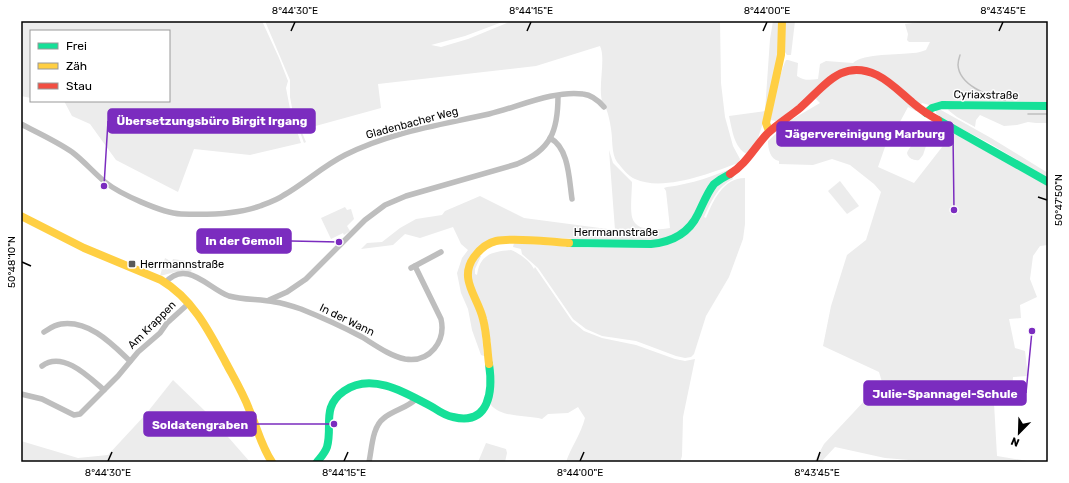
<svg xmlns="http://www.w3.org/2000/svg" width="1069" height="483" viewBox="0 0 1069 483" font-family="Rubik,sans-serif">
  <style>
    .green { fill: #ececec }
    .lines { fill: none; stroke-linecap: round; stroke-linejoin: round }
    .stream { stroke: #bfbfbf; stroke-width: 1.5 }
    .street { stroke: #bebebe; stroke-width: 5.5 }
    .fast { stroke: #16e098; stroke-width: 8 }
    .slow { stroke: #ffcf43; stroke-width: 8 }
    .jam { stroke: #f24e42; stroke-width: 8 }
    .ticks { fill: none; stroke: #000; stroke-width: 1.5 }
    .poi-dot { fill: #595959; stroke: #fff; stroke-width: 1.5 }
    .labels { text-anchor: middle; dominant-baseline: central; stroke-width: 3; stroke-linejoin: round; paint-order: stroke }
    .street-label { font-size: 11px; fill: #000; stroke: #fff }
    .poi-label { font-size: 11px; fill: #000; stroke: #fff; text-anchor: start }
    .leader { fill: none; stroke: #7b2cbf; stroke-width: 1.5 }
    .callout-dot { fill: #7b2cbf; stroke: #fff; stroke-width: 1.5 }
    .callout { fill: #7b2cbf; stroke: #7b2cbf; stroke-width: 1.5 }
    .callout-label { font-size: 12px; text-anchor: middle; font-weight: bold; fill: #fff }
    .neatline { fill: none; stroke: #000; stroke-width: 1.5 }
    .ticks-label { font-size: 10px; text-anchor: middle; fill: #000 }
  </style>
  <rect width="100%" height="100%" fill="#fff"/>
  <g class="green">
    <path d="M21 21H262L279 58 288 81 286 88 291 114 301 143 250 155 194 149 178 192 116 160 90 124 72 116 64 101H169V31H31V98L21 96Z"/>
    <path d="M265 21H505L465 36 431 45 441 47 468 39 512 21H720L721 83 725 117 733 146 740 159 738 163C711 173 663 192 635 179 628 176 622 168 617 162 611 153 613 140 611 129 610 122 608 112 605 106 604 104 602 103 602 101 598 85 606 58 600 46L536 66 378 84 381 108 301 130 306 142 304 143 293 113 290 97V80Z"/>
    <path d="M773 21H780V46L762 126 758 138 747 154C734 148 732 129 729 116L765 111 770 39Z"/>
    <path d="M785 21H795L791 55H787L785 52Z"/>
    <path d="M928 21H1048V102L942 101 929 105 922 103 916 111 908 107 894 133 885 147 878 167 914 183 953 133 1048 185V245L1040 246 1033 256 1030 279 1037 297 1020 305 1021 318 1009 319 1015 348 1025 351 1028 376 1013 377 1011 403H994L997 456 1028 461 1027 462H933L885 458 835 447 821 462H814L824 444 882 382 879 372 823 346 831 306 847 255 866 240 881 192 874 184 850 165 832 159 813 165 779 164V161C770 159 768 149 768 141L791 120 820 103 815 98 797 106 776 121 771 120C770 114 782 66 786 60H788L798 63 797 76C804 81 810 80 818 79L820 64 826 61 853 63C864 53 899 55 913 53 918 53 922 51 926 50L930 42H909L907 40 908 34 905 24Z"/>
    <path d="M949 109 1048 110V123H1036L1028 122 1017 125 1004 126 980 115 976 120 975 127 957 117 948 110Z"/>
    <path d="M936 110H941L991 138 1048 173V178L989 143 941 118 936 113Z"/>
    <path d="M919 141 923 143 926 146 923 155 919 160C914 161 908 158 907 153 909 147 914 143 919 141Z"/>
    <path d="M609 150 613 163 632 182C632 192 630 207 632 217 635 232 658 230 670 228L666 191 664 188 667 187C692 184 714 176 737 166L713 181 694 217 681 232 668 239 638 242 534 237 493 240 464 272C464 287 472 297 477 310 483 326 482 341 484 356L481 355 472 330 468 309 461 293 457 273 462 258 468 250 461 244 453 227 420 238 405 234 393 245 361 249 367 243 382 242 400 228 416 219 442 215 445 211 480 196 524 218 615 230Z"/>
    <path d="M731 175 733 179C717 187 711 202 704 217L706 218C713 201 723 178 745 178V224L743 239 729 277 706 316 694 354 691 357 685 358 676 356 636 341 602 336 586 329 573 319 538 268 522 254 521 249 513 247 514 243 588 248 654 247 675 242 707 201 715 187Z"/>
    <path d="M840 181 859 206 847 214 828 191Z"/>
    <path d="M345 207 347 210 351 209 354 219 347 226 350 231 344 235 343 233 331 239 321 218Z"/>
    <path d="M511 250C519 253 530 261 534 269L535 267 537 270 572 321 584 331 602 338 636 345 675 359 685 361 695 359 683 417 682 456 680 462H566C571 447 581 434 585 418L578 407 568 413 548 414 542 419C527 415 502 418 491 405V341L487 337 469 281 474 261 478 255 481 256 475 269V274L477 275C480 254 492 252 511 250Z"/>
    <path d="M165 258 172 262 173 259 193 262 191 273 175 272 160 276Z"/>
    <path d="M173 380 207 413 250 462H21V441L78 458 108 455 146 414Z"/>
    <path d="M486 443 506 449 507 453 505 462H478Z"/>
  </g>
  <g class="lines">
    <g class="stream">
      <path d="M960 55C959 58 958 62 958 65 959 85 988 96 1005 100"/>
      <path d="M1028 114H1048"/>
    </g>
    <g class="street">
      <path d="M21 124C38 133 56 141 72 152 84 161 93 172 105 182 120 194 162 213 181 214 205 215 238 214 260 206 268 203 277 200 284 195 305 183 323 166 345 155 390 132 441 125 489 114 518 107 554 90 583 94 592 95 598 100 604 107"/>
      <path d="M550 138C569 148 569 179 572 199"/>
      <path d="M411 268 441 252"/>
      <path d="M165 283C186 258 209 289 229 296 243 300 260 299 275 302 283 303 292 306 301 309 321 317 343 327 362 337 375 345 390 356 405 359 430 363 446 341 441 319L415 266"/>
      <path d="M269 300 287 292 306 279 365 220 385 205 406 196 517 164C551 150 558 131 558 96"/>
      <path d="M44 332C49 329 54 325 61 324 89 320 111 343 130 361"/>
      <path d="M42 366C63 350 90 378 104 390"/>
      <path d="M21 394 42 399 74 415 80 414 118 376 138 352 160 333 167 323 188 304"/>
      <path d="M369 462C372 448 372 427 384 418 394 410 407 408 416 399"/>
    </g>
    <g class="fast">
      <path d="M926 113 932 108 942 105 1048 106"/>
      <path d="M938 120 1048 182"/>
      <path d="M569 243 651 244C672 242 689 233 698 214 703 204 707 193 714 184 719 180 724 177 730 174"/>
      <path d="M317 462C321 457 325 453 327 447 333 426 321 407 344 391 372 371 408 394 434 408 440 412 447 416 453 417 490 426 493 390 489 364"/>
    </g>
    <g class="slow">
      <path d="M769 131 766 123 781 55 782 21"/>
      <path d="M21 216 84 248 161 280C193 299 209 331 226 363 234 378 243 393 249 409 257 427 261 446 272 462"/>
      <path d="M489 364C487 349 487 334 483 319 478 297 458 279 474 257 480 249 487 243 496 241 515 237 549 242 569 243"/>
    </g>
    <path class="jam" d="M730 174C746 164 754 148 767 134 777 124 789 117 800 108 824 87 841 58 877 75 891 82 901 93 913 103 921 110 929 115 938 120"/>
  </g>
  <path class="ticks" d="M291 31 295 22M527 31 531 22M763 31 767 22M999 31 1003 22M1038 197 1047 200M22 262 31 266M108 461 112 452M344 461 348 452M580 461 584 452M817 461 820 452"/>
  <rect class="poi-dot" x="128" y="260" width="8" height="8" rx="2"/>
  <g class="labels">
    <g class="street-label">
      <text transform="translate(986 95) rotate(1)">Cyriaxstraße</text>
      <text transform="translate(412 123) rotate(-15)">Gladenbacher Weg</text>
      <text x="616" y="232">Herrmannstraße</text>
      <text transform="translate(347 320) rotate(26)">In der Wann</text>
      <text transform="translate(152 325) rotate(-45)">Am Krappen</text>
    </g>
    <g class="poi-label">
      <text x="140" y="264">Herrmannstraße</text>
    </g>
  </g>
  <path class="leader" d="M104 186L108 121M954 210L953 134M339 242L291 241M1032 331L1026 393M334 424L256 424"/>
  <g class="callout-dot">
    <circle cx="104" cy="186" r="4"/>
    <circle cx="954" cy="210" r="4"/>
    <circle cx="339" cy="242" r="4"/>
    <circle cx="1032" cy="331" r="4"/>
    <circle cx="334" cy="424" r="4"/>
  </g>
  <g class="callout">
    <rect x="108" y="109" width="207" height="24" rx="4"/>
    <rect x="777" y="122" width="176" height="24" rx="4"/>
    <rect x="197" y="229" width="94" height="24" rx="4"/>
    <rect x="864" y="381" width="162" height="24" rx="4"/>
    <rect x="144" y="412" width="112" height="24" rx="4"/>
  </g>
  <g class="callout-label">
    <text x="212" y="125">Übersetzungsbüro Birgit Irgang</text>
    <text x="865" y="138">Jägervereinigung Marburg</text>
    <text x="244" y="245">In der Gemoll</text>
    <text x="945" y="398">Julie-Spannagel-Schule</text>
    <text x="200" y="429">Soldatengraben</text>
  </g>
  <rect width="1069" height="483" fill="none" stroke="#ffffff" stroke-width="44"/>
  <rect x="30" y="30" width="140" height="72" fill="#ffffff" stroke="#999999"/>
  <rect x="38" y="43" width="20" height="6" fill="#16e098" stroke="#999999"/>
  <text x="66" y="50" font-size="12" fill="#000000">Frei</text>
  <rect x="38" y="63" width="20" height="6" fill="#ffcf43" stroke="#999999"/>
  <text x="66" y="70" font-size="12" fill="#000000">Zäh</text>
  <rect x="38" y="83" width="20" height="6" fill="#f24e42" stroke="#999999"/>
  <text x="66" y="90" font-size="12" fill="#000000">Stau</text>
  <g transform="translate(1019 433) rotate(203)" stroke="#ffffff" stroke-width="3" paint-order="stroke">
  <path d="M0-3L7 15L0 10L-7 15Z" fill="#000000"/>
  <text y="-6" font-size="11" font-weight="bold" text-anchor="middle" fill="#000000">N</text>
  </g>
  <rect x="22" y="22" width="1025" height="439" class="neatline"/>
  <g class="ticks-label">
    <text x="295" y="14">8°44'30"E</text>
    <text x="531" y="14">8°44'15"E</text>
    <text x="767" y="14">8°44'00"E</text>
    <text x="1003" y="14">8°43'45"E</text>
    <text transform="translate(1058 200) rotate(-90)" y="4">50°47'50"N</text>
    <text transform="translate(11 262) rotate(-90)" y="4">50°48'10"N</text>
    <text x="108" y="476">8°44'30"E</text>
    <text x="344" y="476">8°44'15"E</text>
    <text x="580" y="476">8°44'00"E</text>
    <text x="817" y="476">8°43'45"E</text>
  </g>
</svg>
